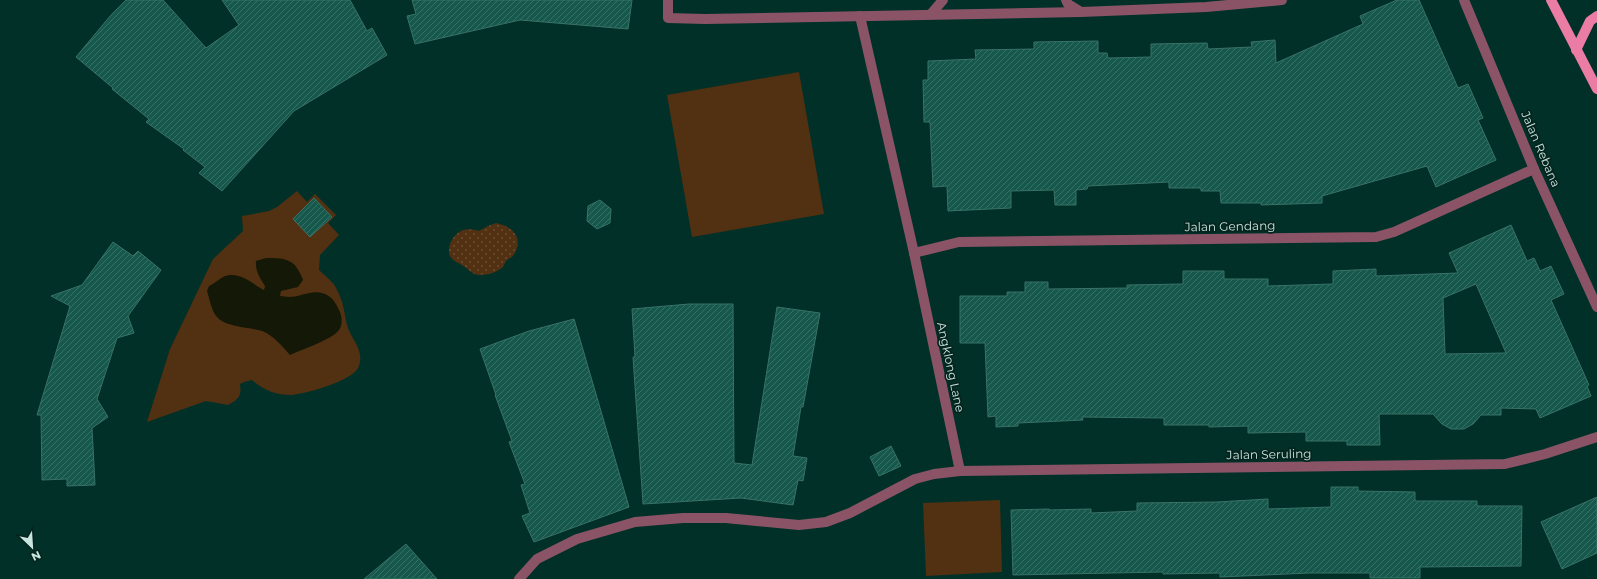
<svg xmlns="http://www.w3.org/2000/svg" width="1597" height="579" viewBox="0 0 1597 579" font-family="Montserrat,sans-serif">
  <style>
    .grass { fill: #523012 }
    .park { fill: url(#park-dots) }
    .water { fill: #141806 }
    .building { fill: url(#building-hatch); stroke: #397266; fill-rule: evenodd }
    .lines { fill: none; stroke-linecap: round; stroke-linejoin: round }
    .minor { stroke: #8a5466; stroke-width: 10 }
    .major { stroke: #eb7ca4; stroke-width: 10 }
    .labels { text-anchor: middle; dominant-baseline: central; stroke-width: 3.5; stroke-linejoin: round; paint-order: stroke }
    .street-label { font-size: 12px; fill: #c8e5de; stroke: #05241e }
  </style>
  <defs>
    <pattern id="park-dots" width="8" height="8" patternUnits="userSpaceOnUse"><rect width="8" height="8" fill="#523012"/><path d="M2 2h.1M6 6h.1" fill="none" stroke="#694e34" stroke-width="1.8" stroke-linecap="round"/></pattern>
    <pattern id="building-hatch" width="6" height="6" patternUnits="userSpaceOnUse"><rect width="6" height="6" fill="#17584c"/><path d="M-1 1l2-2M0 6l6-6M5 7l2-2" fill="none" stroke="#377065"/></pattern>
  </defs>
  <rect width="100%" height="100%" fill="#003028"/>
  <g class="grass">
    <path d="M799 72 824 214 692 237 667 95Z"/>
    <path d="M297 191 307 202 315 194 336 215 328 223 339 235 320 255 319 270C325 276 334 282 337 290 344 303 344 312 347 325 351 340 366 351 358 368 352 381 305 394 291 395 276 395 263 390 252 380L244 382 240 384C242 397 238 399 228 405L206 401 147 422 170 349 213 259 243 231 242 216 269 211 277 207Z"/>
    <path d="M1000 500 1002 572 926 576 923 503Z"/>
  </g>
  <path class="park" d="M496 223C513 226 525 239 513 256 511 258 508 259 506 261 505 263 504 265 503 267 498 272 488 275 480 275 473 275 470 271 465 267 460 263 453 262 450 256 448 252 449 248 450 244 456 230 466 227 479 231L488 226Z"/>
  <path class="water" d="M266 258C287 258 295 259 303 280L298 287 281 291 280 296C283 296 286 297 289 297 302 297 312 289 325 294 332 297 336 303 339 310 342 315 343 325 339 330 333 339 301 350 290 355 282 346 273 335 262 331 249 327 225 327 217 317 211 310 210 300 207 291L209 286C215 283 218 280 223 277 239 270 252 284 264 290L265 286C260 278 255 271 256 261Z"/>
  <g class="building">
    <path d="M126 0H163L206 48 239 25 222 0H350L367 31 372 28 387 55 294 111 222 191 199 173 205 167 183 150 184 149 146 122 149 119 112 89 113 88 76 57 111 15Z"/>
    <path d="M412 0H632L628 29 520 20 415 44 407 16 416 14Z"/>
    <path d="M1397 0H1419L1458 88 1468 84 1483 118 1478 120 1496 160 1436 187 1427 166 1322 196V203L1261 205V203H1221L1220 191H1201V188H1169V182L1088 186 1087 189 1076 190V205H1055L1054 190 1011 191V208L948 211 947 186 933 187 930 122H924L923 80H928V61L976 59 975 50 1034 49V42L1098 41V53H1107L1108 58 1151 57V44L1207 43 1208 49 1252 47 1251 42 1275 40 1276 63 1363 24 1360 16Z"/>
    <path d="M314 198 332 217 310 237 293 219Z"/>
    <path d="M600 200 611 209 610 223 597 229 587 221 588 206Z"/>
    <path d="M1511 225 1527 261 1534 258 1540 271 1551 266 1564 294 1551 300 1589 385 1587 386 1591 396 1540 418 1536 409 1501 408V415H1481L1473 424 1464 429H1451L1442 424 1433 414H1379L1380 445H1347V441H1306V432L1248 433V426L1209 427V425H1164V418L1082 417 1083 420 1018 423V426L996 427V416L988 417 985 343H960V296H1007V292H1025V282H1048V289L1127 288V285L1183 284V271H1224V279H1268V286L1333 284V271L1376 269V276L1458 273 1449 253ZM1476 284 1506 353 1445 354 1443 298Z"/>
    <path d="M113 242 133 256 138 251 161 270 128 316 134 333 117 338 97 399 108 417 92 428 95 485 67 486V479L42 480 41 415H37L70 306 51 296 82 285Z"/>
    <path d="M689 304H733L734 463 752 465 777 307 820 313 803 407H801L793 456 807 458 803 481 798 480 793 505 741 498 643 504 633 357H635L632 309Z"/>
    <path d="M574 319 629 507 534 542 522 516 530 513 521 485 525 484 509 442 512 441 495 395H496L480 349 529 331Z"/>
    <path d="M891 446 901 466 879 476 870 457Z"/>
    <path d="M1331 487H1358V491L1415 492V501H1477V506H1522L1521 566 1420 567V578H1370V573H1310L1220 577V573L1163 574V572L1013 575 1011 510 1049 509V510L1091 509V513L1137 511V503L1217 502 1268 499V509L1331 507Z"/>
    <path d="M1597 497V553L1562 569 1541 522Z"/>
    <path d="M406 544 437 579H364Z"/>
  </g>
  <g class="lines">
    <g class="minor">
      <path d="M668 0V18L705 19 1081 12 1206 7 1282 0"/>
      <path d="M1066 0 1068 4 1081 12"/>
      <path d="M1464 0 1534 169 1597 307"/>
      <path d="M931 14 943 0"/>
      <path d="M860 16 914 253 960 471"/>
      <path d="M914 253 959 242 1376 237 1394 232 1534 169"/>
      <path d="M519 579 537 559 577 539 635 522 683 518H726L799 525 826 522 850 513 915 479 934 474 960 471 1505 464 1545 454 1597 437"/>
    </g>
    <g class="major">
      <path d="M1551 0 1597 89"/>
      <path d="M1576 50 1590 21 1597 16"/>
    </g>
  </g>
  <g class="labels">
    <g class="street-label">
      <text transform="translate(1541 149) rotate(67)">Jalan Rebana</text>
      <text transform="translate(1230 226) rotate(-1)">Jalan Gendang</text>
      <text transform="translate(951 367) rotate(78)">Angklong Lane</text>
      <text transform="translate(1269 454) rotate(-1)">Jalan Seruling</text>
    </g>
  </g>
  <g transform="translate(32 547) rotate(155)" stroke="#05241e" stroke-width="3" paint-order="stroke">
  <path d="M0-3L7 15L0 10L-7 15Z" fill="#c8e5de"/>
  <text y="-6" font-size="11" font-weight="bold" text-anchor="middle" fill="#c8e5de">N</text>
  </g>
</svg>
